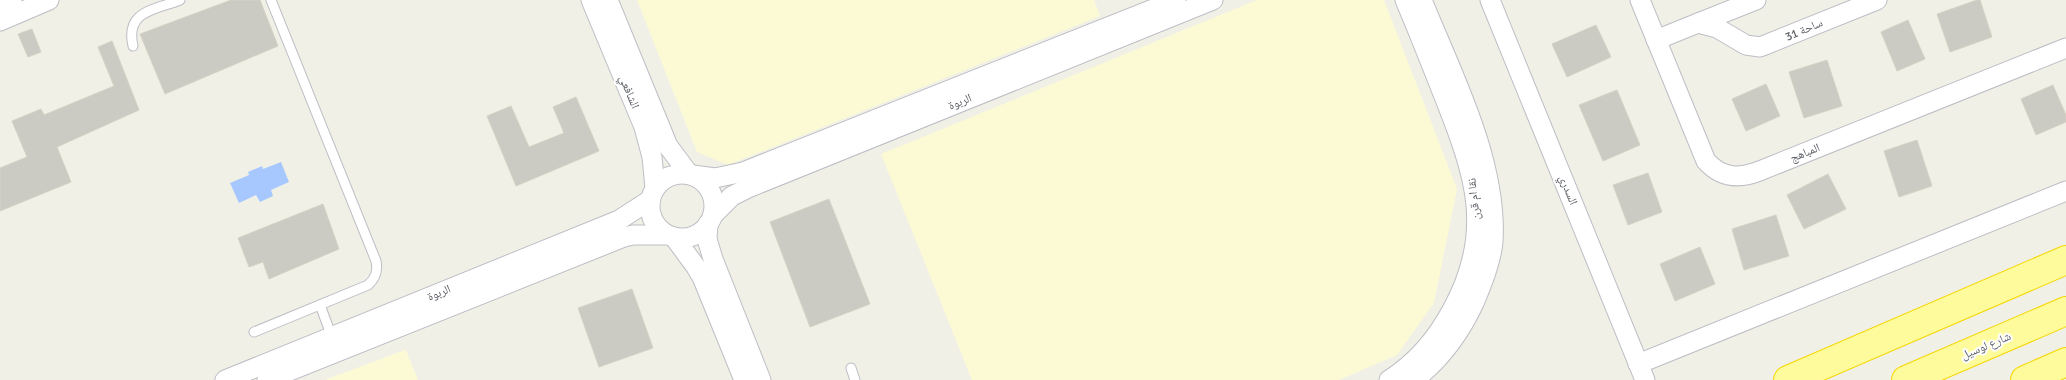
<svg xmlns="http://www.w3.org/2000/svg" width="2066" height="380" viewBox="0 0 2066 380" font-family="Signika,'Noto Naskh Arabic',sans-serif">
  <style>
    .sand { fill: #fcfad5 }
    .water { fill: #a7c8ff }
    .building { fill: #cbcac3; stroke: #d5d3c4 }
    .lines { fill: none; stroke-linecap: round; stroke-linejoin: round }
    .service-casing { stroke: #bdbec5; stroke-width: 11 }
    .minor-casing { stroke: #bdbec5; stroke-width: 21 }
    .trunk-casing { stroke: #f6d600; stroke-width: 30 }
    .service { stroke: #fff; stroke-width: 9 }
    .minor { stroke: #fff; stroke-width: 19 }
    .trunk { stroke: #fefb9d; stroke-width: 28 }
    .labels { text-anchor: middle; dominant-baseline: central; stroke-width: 4; stroke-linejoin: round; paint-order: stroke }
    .street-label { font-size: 12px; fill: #5d6067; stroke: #fff }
  </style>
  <rect width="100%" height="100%" fill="#f0f0e6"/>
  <g class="sand">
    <path d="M637 0H1094L1100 16 728 165 697 152Z"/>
    <path d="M1257 0H1384L1457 189 1434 303 1397 355 1339 380H972L881 154Z"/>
    <path d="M406 350 418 380H325L405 350Z"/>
  </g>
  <path class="water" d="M281 162 289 182 271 190 273 196 260 202 256 195 239 203 230 183 249 175 248 172 262 166 263 169Z"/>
  <g class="building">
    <path d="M231 0H260L278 46 165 94 140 34Z"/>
    <path d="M1977 0H1980L1992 37 1950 52 1937 14Z"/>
    <path d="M1908 20 1925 59 1897 71 1881 32Z"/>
    <path d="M1596 25 1611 57 1567 77 1552 44Z"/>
    <path d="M32 29 41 52 28 57 18 34Z"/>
    <path d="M112 41 139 110 57 147 71 182 0 211V168L27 157 12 121 41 109 44 115 114 86 98 47Z"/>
    <path d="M1827 60 1842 106 1804 118 1789 72Z"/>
    <path d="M1766 84 1780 116 1746 131 1732 99Z"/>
    <path d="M2053 85 2066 115V122L2036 135 2021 99Z"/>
    <path d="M1617 90 1640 145 1603 161 1579 105Z"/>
    <path d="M576 97 599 151 516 186 487 116 511 106 529 147 564 133 553 107Z"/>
    <path d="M1917 140 1932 186 1899 197 1884 151Z"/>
    <path d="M1648 173 1662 212 1628 225 1613 185Z"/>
    <path d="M1828 174 1846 209 1804 229 1787 195Z"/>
    <path d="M829 199 870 304 810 327 770 222Z"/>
    <path d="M323 204 339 249 269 279 263 262 249 267 238 238Z"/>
    <path d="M1776 215 1789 256 1744 270 1732 229Z"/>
    <path d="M1700 247 1715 284 1675 301 1660 264Z"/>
    <path d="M632 289 653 348 599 367 578 308Z"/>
  </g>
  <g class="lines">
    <defs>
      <g id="service">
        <path d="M133 46C125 11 154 10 180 0"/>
        <path d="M320 305 332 337"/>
        <path d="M254 332 368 285C376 278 378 271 376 261L271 0"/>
        <path d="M851 368 855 380"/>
      </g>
      <g id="minor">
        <path d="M591 0 644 127 652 157 655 188"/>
        <path d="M608 0 668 146 689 174"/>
        <path d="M1490 0 1645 380"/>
        <path d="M1640 0 1706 161C1722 179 1741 179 1762 170L2066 48"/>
        <path d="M1756 0 1698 23 1717 28 1746 45 1760 47 1877 0"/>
        <path d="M0 5 12 0"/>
        <path d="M0 21 49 0"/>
        <path d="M1656 40 1698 23"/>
        <circle cx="682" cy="206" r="32"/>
        <path d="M693 175 715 178 743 172 1176 0"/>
        <path d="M713 215 732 196 748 188 1213 0"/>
        <path d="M708 224 707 239 713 259 761 380"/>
        <path d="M674 237 696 267 702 277 744 380"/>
        <path d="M1638 364 2066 191"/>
        <path d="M225 380 619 220 650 200"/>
        <path d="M267 380 624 237 633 235H667"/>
        <path d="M1389 380C1416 363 1437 338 1452 310 1495 232 1475 175 1445 99 1432 66 1419 33 1405 0"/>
        <path d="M1414 380C1440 360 1460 333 1474 303 1482 284 1491 262 1493 242 1498 161 1452 74 1422 0"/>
      </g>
      <g id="trunk">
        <path d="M1788 380 2066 260"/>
        <path d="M1906 380 2066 311"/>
        <path d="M2025 380 2066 362"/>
      </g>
    </defs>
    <use href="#service" class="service-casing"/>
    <use href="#minor" class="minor-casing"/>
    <use href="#trunk" class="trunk-casing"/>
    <use href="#service" class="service"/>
    <use href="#minor" class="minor"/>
    <use href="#trunk" class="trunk"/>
  </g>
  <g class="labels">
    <g class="street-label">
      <text transform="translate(1804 30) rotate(-23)">ساحة 31</text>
      <text transform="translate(629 92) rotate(68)">الشافعي</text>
      <text transform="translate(960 102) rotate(-22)">الربوة</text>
      <text transform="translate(1805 153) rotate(-22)">المباهج</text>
      <text transform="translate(1568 190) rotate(68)">السدري</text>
      <text transform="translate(1474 199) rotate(-96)">نقا ام قرن</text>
      <text transform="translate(439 293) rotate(-22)">الربوة</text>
      <text transform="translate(1986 346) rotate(-23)">شارع لوسيل</text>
    </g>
  </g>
</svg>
